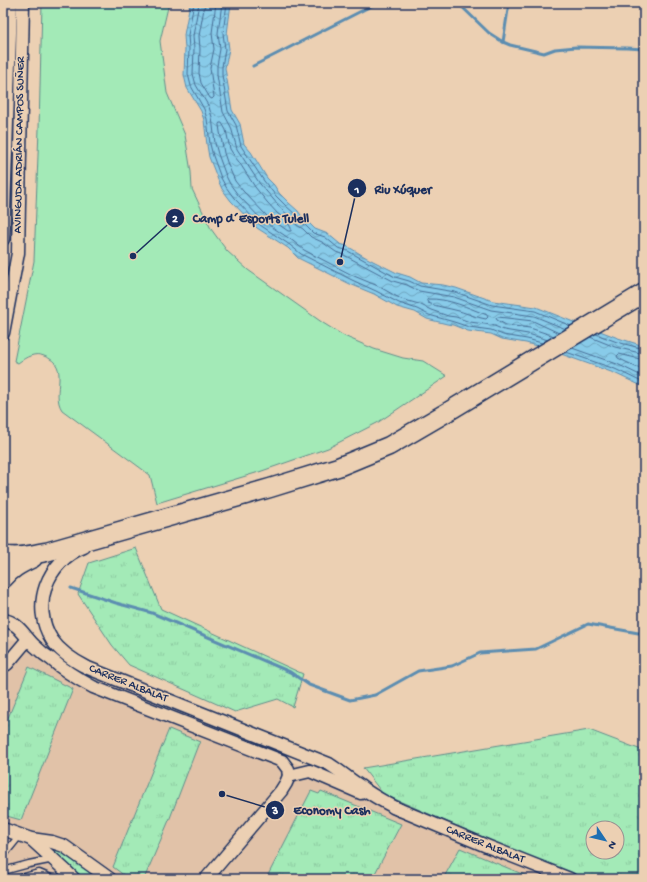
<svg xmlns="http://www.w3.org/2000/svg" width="647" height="882" viewBox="0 0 647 882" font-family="'Gochi Hand',sans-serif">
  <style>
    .built { fill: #e1c2a8 }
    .grass { fill: url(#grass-tufts); stroke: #5f8c8a; fill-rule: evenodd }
    .pitch { fill: #a3eab7; stroke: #5f8c8a }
    .water { fill: url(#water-waves); stroke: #5c8db1 }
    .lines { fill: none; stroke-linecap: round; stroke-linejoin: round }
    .shore { stroke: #476d96; stroke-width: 1 }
    .stream { stroke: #5c8db1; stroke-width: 3 }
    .service-casing { stroke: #1b2f5e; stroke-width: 9 }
    .minor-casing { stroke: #1b2f5e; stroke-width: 15 }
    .primary-casing { stroke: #1b2f5e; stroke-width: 21 }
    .service { stroke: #ecd0b3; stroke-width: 6 }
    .minor { stroke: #ecd0b3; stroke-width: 12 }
    .primary { stroke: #ecd0b3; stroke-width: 18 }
    .labels { text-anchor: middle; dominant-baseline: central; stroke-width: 3; stroke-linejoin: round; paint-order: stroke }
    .street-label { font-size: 12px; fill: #1b2f5e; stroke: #ecd0b3 }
    .leader { fill: none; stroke: #1b2f5e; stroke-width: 1.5 }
    .callout-dot { fill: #1b2f5e; stroke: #ecd0b3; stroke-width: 1.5 }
    .mark-label { font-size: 12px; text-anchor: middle; font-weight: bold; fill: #fff }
    .callout-label { font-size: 13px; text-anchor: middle; font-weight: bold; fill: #1b2f5e; stroke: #ecd0b3; stroke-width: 3; stroke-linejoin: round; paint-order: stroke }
  </style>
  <defs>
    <pattern id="grass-tufts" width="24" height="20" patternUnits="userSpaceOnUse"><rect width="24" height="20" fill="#a3eab7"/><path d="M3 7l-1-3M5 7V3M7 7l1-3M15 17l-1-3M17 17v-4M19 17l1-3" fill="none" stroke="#8cc9a0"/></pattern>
    <pattern id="water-waves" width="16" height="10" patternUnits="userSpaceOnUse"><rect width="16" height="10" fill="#88cbe9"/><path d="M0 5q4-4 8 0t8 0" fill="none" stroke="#6ea5c0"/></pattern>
  </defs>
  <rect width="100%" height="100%" fill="#ecd0b3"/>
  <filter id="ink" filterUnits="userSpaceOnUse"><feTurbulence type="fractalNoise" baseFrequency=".025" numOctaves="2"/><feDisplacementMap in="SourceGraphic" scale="8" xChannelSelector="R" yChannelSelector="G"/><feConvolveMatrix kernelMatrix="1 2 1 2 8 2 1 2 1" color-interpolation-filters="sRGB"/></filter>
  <g filter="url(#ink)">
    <path class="built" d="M3 639 39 641 95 682 582 879H3Z"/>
    <g class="grass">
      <path d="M136 548 161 609 303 674 293 707 278 699 235 712 129 665 112 645 78 594 89 563Z"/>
      <path d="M29 667 73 689 21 820 3 815V730Z"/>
      <path d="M169 729 200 742 198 745 170 818 144 879H129L113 867Z"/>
      <path d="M589 730 644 751V879H579L383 794 363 768ZM593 828H617V852H593Z"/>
      <path d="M311 791 319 794 321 791 401 824 372 879H266Z"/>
      <path d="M49 843 84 863 92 876 96 879H81L65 863 45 848Z"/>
      <path d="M460 848 534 879H443Z"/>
    </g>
    <path class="pitch" d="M42 3H169L160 41 167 93 185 135 191 172 192 189 211 229 227 251 248 270 323 323 344 336 374 349 403 358 423 361 447 376 377 423 328 448 259 472 157 503 150 475 62 410C50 392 72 366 44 356 35 352 26 357 18 363L14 361 34 261 39 129Z"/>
    <path class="water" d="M190 3H231L227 34 229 49 225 68 232 110 240 124 244 144 251 152 267 178 274 185 279 193 289 203 298 211 303 218 309 223 315 229 328 234 340 244 347 246 367 258 397 273 410 277 421 283 443 285 456 288 493 301 536 307 576 323 600 331 618 338 644 346V387L614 373 547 349 526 343 502 339 491 334 468 331 453 325 447 324 427 319 415 312 397 307 374 294 350 284 298 258 288 248 257 228 231 201 222 189 218 180 209 157 207 145 204 120 201 111 187 88 184 75 185 49 184 35Z"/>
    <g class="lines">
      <g class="shore">
        <path d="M194 3 188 35 189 49 188 74 191 86 204 109 207 119 210 144 213 156 221 178 226 187 234 198 260 225 290 245 301 254 352 280 376 291 399 303 417 309 429 315 447 320 454 322 469 327 491 330 503 335 527 339 542 343"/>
        <path d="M199 3 193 36 194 49 193 74 196 85 209 107 212 117 215 143 218 154 226 176 230 184 238 195 263 221 293 241 304 250 354 276 378 286 401 299 419 304 431 310 448 316 456 317 470 322 492 325 504 330 528 334 548 340"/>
        <path d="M205 3 199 36 200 49 199 73 201 83 210 98 212 99 214 97 210 68 214 49 212 33 216 3"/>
        <path d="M222 3 218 33 220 49 217 66V75L223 112 231 127 237 149 260 184 273 199 282 210 291 217 297 225 303 229 311 237 322 242 336 252 344 255 393 281 407 285 419 291 454 297 491 310 534 316 566 329"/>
        <path d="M227 3 223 33 225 49 222 67V75L228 111 236 125 241 146 264 181 276 196 286 206 295 214 300 221 306 226 313 233 325 237 338 248 346 250 395 277 409 281 420 286 455 292 492 305 535 311 571 326"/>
        <path d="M220 123H222L226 130 230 149 235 157 239 162 255 187 267 202 278 214 287 221 291 228V231H288L268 217 243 191 235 181 228 165 224 153 220 132 219 125Z"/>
        <path d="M428 299C448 298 469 308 487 315L488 317 486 319C475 317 469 314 459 311 448 308 438 307 428 303L427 301Z"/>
        <path d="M596 334 617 342 644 349"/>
        <path d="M554 336 530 328 506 325 497 320 496 318 498 317 533 321 559 333"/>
        <path d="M590 337 615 347 644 354"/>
        <path d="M572 348 617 364 644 377"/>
        <path d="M566 352 615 369 644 383"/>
        <path d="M644 360 619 354 617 356 618 358 644 371"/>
      </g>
      <g class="stream">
        <path d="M458 3 489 33 503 42 510 45 544 53 555 49 576 47 627 48 644 49"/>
        <path d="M503 42 509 3"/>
        <path d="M253 66 377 3"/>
        <path d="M71 588 116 603 152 613 290 672 309 685 350 700 375 695 418 671 452 666 480 653 536 649 588 624 644 634"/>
      </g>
      <defs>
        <g id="service">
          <path d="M3 856 20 835"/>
          <path d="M3 871 29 864 54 859"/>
          <path d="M17 879 39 873 53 879"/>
        </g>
        <g id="minor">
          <path d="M3 239 11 3"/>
          <path d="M3 333 18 253 23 3"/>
          <path d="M84 547C47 561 30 606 52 640 61 653 74 661 88 668L329 764C340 771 349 779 360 786 372 796 386 803 400 810"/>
          <path d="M3 620C19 622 25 638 36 647 41 652 46 656 51 659 63 670 78 679 93 687L282 761 288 769 289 776"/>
          <path d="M3 662 7 664 28 639"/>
          <path d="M289 776 310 771 361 793"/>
          <path d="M393 807 489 847 570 879"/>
          <path d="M3 829 31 839 52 842 64 846 110 879"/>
          <path d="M31 839 66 871 74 879"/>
          <path d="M206 879 281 791 286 783 289 776"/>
        </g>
        <g id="primary">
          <path d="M3 555C17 559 32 554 46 552L270 488 338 467 389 446 449 411 644 293"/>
          <path d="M3 579C12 568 21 564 33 558"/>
        </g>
      </defs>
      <use href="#service" class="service-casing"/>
      <use href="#minor" class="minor-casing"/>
      <use href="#primary" class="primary-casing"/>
      <use href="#service" class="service"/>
      <use href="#minor" class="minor"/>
      <use href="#primary" class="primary"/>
    </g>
  </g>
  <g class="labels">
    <g class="street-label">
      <text transform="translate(20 145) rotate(-89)">AVINGUDA ADRIÁN CAMPOS SUÑER</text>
      <text transform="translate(128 684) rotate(22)">CARRER ALBALAT</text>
      <text transform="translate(485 845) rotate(22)">CARRER ALBALAT</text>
    </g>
  </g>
  <path class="leader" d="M340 262L357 188M133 256L175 218M222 794L275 810"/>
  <g class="callout-dot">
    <circle cx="340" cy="262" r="4"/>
    <circle cx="133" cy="256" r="4"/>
    <circle cx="222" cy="794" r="4"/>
    <circle cx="357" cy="188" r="10"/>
    <circle cx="175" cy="218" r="10"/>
    <circle cx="275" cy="810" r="10"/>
  </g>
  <g class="mark-label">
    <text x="357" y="193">1</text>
    <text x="175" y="222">2</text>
    <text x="275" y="814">3</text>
  </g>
  <g class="callout-label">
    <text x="403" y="193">Riu Xúquer</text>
    <text x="251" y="222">Camp d´Esports Tulell</text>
    <text x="332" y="814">Economy Cash</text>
  </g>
  <rect width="647" height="882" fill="none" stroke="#ecd0b3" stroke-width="16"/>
  <rect x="8" y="8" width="631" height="866" fill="none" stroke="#1b2f5e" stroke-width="1.5" filter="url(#ink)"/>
  <g transform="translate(605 840) rotate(125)"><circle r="19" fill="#ecd0b3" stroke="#989091"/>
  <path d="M0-3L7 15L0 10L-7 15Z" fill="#1f6fb2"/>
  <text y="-6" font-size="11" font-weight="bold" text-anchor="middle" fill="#1b2f5e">N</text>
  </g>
</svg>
